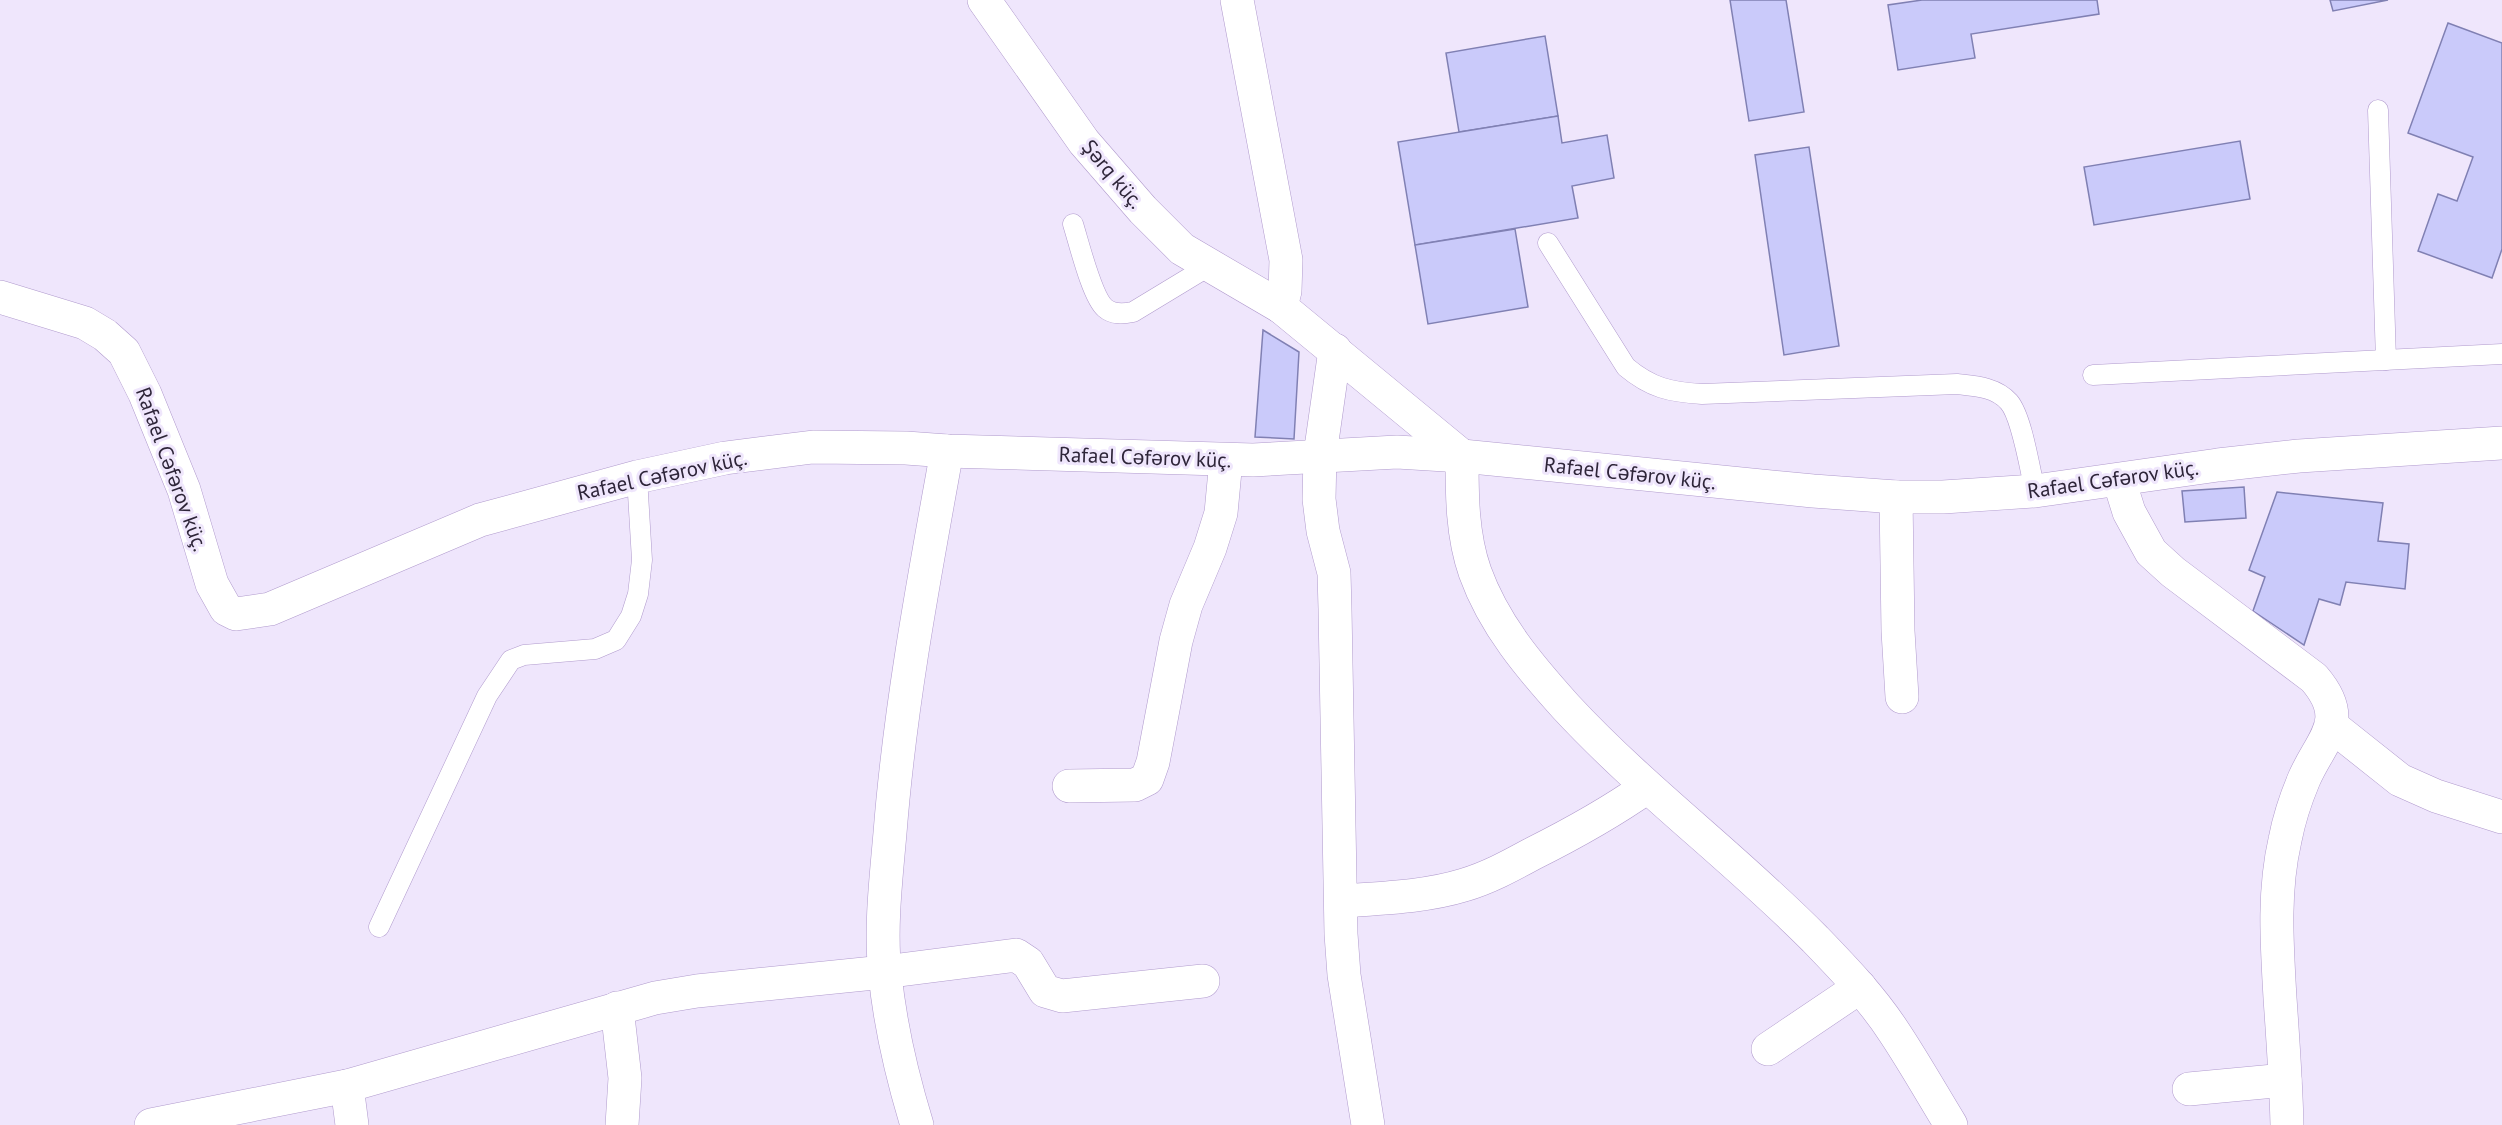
<svg xmlns="http://www.w3.org/2000/svg" width="2502" height="1125" viewBox="0 0 2502 1125" font-family="'PT Sans',sans-serif">
  <style>
    .building { fill: #cacafa; stroke: #8080b3; stroke-width: 1.5 }
    .lines { fill: none; stroke-linecap: round; stroke-linejoin: round }
    .service-casing { stroke: #b09acd; stroke-width: 21 }
    .minor-casing { stroke: #b09acd; stroke-width: 34 }
    .service { stroke: #fff; stroke-width: 20 }
    .minor { stroke: #fff; stroke-width: 33 }
    .labels { text-anchor: middle; dominant-baseline: central; stroke-width: 6; stroke-linejoin: round; paint-order: stroke }
    .street-label { font-size: 21px; fill: #2e2539; stroke: #efe6fc }
  </style>
  <rect width="100%" height="100%" fill="#efe6fc"/>
  <g class="building">
    <path d="M1730 0H1786L1804 112 1749 121Z"/>
    <path d="M1922 0H2097L2099 14 1971 34 1975 58 1898 70 1888 5Z"/>
    <path d="M2330 0H2388L2333 11Z"/>
    <path d="M2448 23 2502 43V249L2492 278 2418 251 2438 194 2457 201 2473 157 2408 133Z"/>
    <path d="M1545 36 1558 116 1459 132 1446 53Z"/>
    <path d="M1558 116 1562 143 1607 135 1614 178 1572 186 1578 218 1415 245 1398 142Z"/>
    <path d="M2240 141 2250 199 2094 225 2084 167Z"/>
    <path d="M1809 147 1839 346 1784 355 1755 155Z"/>
    <path d="M1515 229 1528 307 1428 324 1415 245Z"/>
    <path d="M1263 330 1299 352 1294 439 1255 437Z"/>
    <path d="M2244 487 2246 518 2185 522 2182 491Z"/>
    <path d="M2277 492 2383 503 2378 541 2409 544 2405 589 2346 582 2340 605 2319 599 2304 645 2253 611 2265 577 2249 570Z"/>
  </g>
  <g class="lines">
    <defs>
      <g id="service">
        <path d="M2378 110 2386 360"/>
        <path d="M1073 224C1079 243 1092 297 1105 308 1113 315 1123 314 1133 312L1209 266"/>
        <path d="M1548 243 1626 367C1651 388 1670 392 1702 394L1957 384C1975 386 1996 387 2009 402 2022 417 2030 470 2035 491"/>
        <path d="M2093 375 2502 354"/>
        <path d="M379 927 487 696 511 660 524 655 595 649 616 640 631 616 638 594 642 560 637 477"/>
      </g>
      <g id="minor">
        <path d="M984 0 1084 142 1143 210 1182 249 1281 307 1462 456C1462 495 1462 535 1475 572 1494 625 1530 667 1566 707 1643 790 1735 858 1815 939 1843 968 1872 998 1894 1032 1914 1062 1932 1094 1951 1125"/>
        <path d="M1237 0 1286 260 1285 291 1281 307"/>
        <path d="M0 297 85 323 105 335 124 352 145 394 184 490 212 584 226 609 236 614 270 609 480 520 637 477 725 458 813 447 906 448 947 451 1253 460 1397 452 1462 456 1813 491 1896 497H1943L2035 491 2218 465 2299 456 2502 443"/>
        <path d="M1335 350 1320 455 1319 499 1323 531 1334 573 1335 609 1341 934 1344 975 1368 1125"/>
        <path d="M2119 480 2129 512 2151 552 2173 572 2314 678C2351 721 2322 738 2304 779 2296 798 2289 819 2285 840 2273 892 2277 945 2280 998 2283 1040 2286 1083 2287 1125"/>
        <path d="M1896 497 1898 631 1902 697"/>
        <path d="M2332 726 2400 780 2436 796 2502 817"/>
        <path d="M1069 786 1135 785 1147 779 1153 762 1176 641 1186 605 1210 548 1221 513 1226 460"/>
        <path d="M1341 901C1382 898 1425 897 1464 885 1488 878 1510 866 1532 854 1572 834 1610 813 1647 787"/>
        <path d="M617 1008 625 1078 622 1125"/>
        <path d="M1768 1049 1860 987"/>
        <path d="M347 1086 352 1125"/>
        <path d="M2189 1089 2285 1080"/>
        <path d="M151 1125 347 1086 655 998 697 991 884 972 1016 955 1028 963 1045 991 1062 996 1203 981"/>
        <path d="M917 1125C902 1076 890 1025 885 974 880 928 886 879 890 833 900 705 924 578 947 451"/>
      </g>
    </defs>
    <use href="#service" class="service-casing"/>
    <use href="#minor" class="minor-casing"/>
    <use href="#service" class="service"/>
    <use href="#minor" class="minor"/>
  </g>
  <g class="labels">
    <g class="street-label">
      <text transform="translate(1113 174) rotate(50)">Şərq küç.</text>
      <text transform="translate(1145 457) rotate(2)">Rafael Cəfərov küç.</text>
      <text transform="translate(172 469) rotate(70)">Rafael Cəfərov küç.</text>
      <text transform="translate(1630 473) rotate(6)">Rafael Cəfərov küç.</text>
      <text transform="translate(662 475) rotate(-12)">Rafael Cəfərov küç.</text>
      <text transform="translate(2113 479) rotate(-8)">Rafael Cəfərov küç.</text>
    </g>
  </g>
</svg>
